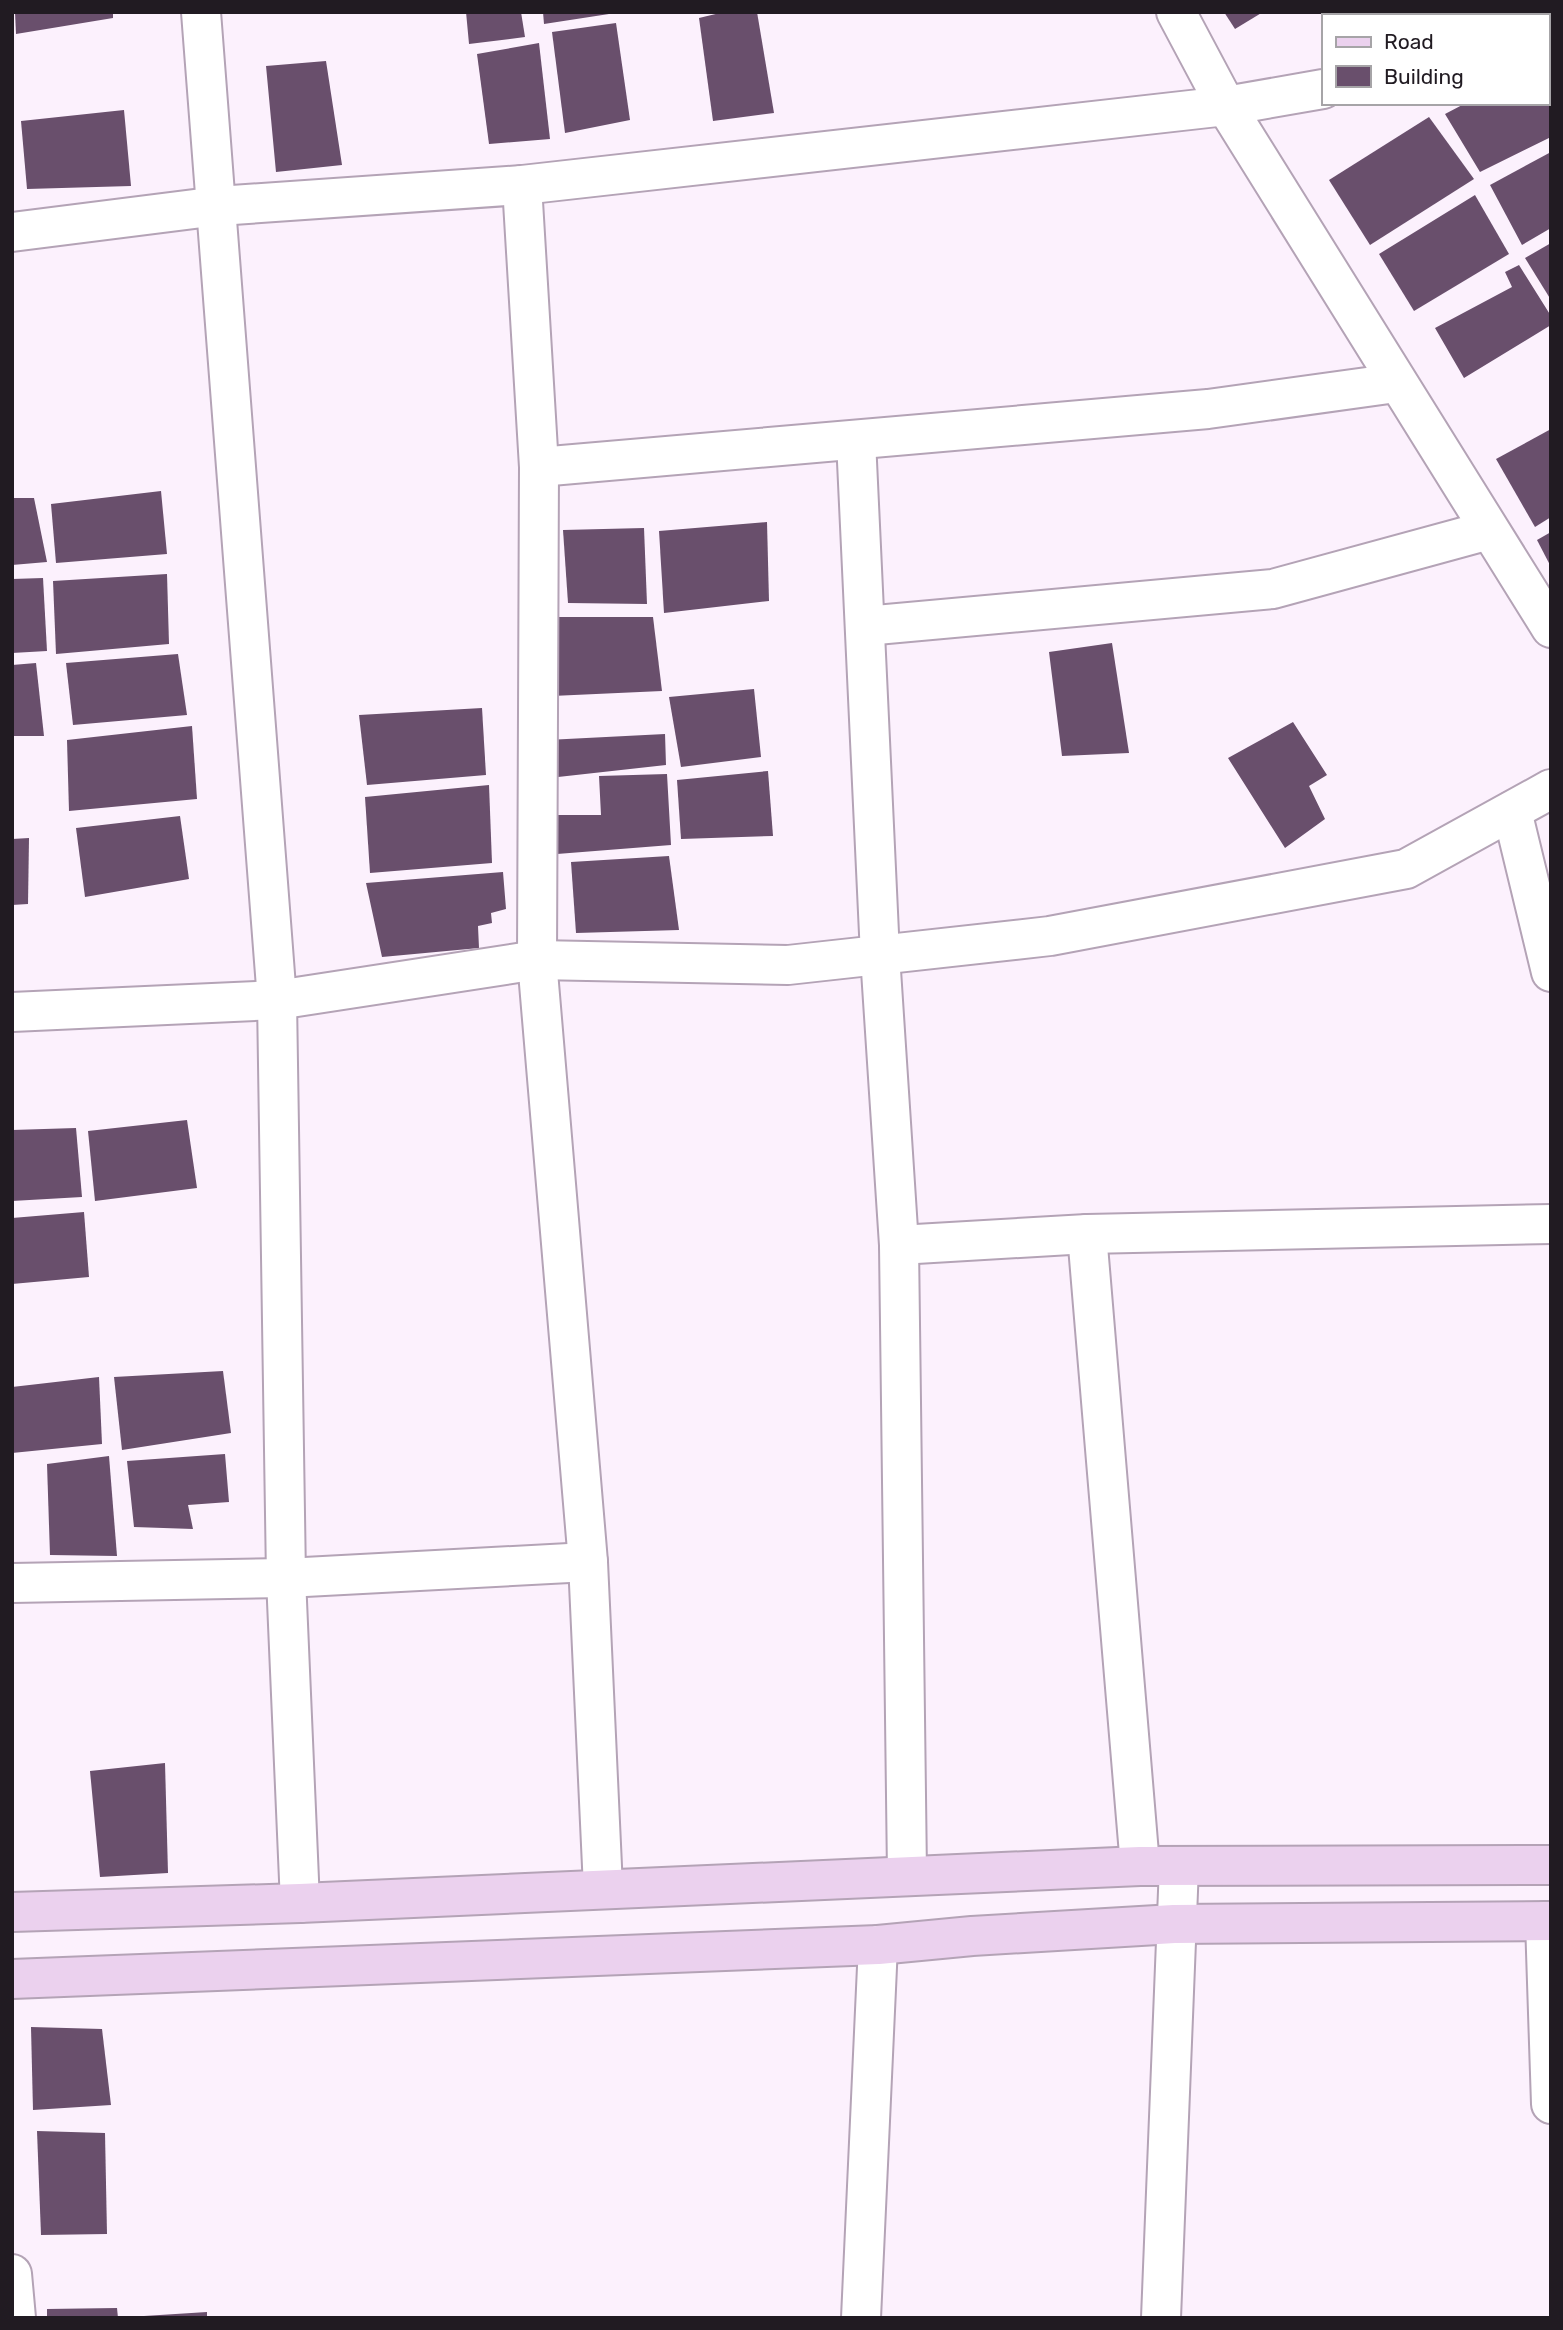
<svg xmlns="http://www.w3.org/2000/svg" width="1563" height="2330" viewBox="0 0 1563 2330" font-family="Rubik,sans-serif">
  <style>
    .building { fill: #694f6c }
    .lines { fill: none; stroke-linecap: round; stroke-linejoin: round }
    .street-casing { stroke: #b4a3b6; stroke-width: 42 }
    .secondary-casing { stroke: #b4a3b6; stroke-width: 42 }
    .street { stroke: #fff; stroke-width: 38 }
    .secondary { stroke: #ebd1ee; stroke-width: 38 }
  </style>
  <rect width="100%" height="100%" fill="#fcf1fd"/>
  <g class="building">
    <path d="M15 12H113V18L16 34Z"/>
    <path d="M466 12H521L525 37 469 44Z"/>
    <path d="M543 12H609V14L544 24Z"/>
    <path d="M724 12H757L774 113 713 121 699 18Z"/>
    <path d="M1224 12H1263L1235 29Z"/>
    <path d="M616 23 630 120 565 133 552 32Z"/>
    <path d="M539 43 550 139 489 144 477 54Z"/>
    <path d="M1551 60V137L1480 172 1445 114 1466 103H1547V62Z"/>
    <path d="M326 61 342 165 276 172 266 66Z"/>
    <path d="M124 110 131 186 27 189 21 121Z"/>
    <path d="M1429 117 1474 179 1370 245 1329 180Z"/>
    <path d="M1551 152V228L1522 245 1490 185Z"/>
    <path d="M1475 195 1509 254 1414 311 1379 254Z"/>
    <path d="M1551 243V300L1525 258Z"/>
    <path d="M1519 265 1551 316V325L1464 378 1435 328 1512 287 1505 272Z"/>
    <path d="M1551 429V517L1535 527 1496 459Z"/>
    <path d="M161 491 167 554 56 563 51 504Z"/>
    <path d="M12 498H34L47 562 12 565Z"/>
    <path d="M767 522 769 601 664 613 659 531Z"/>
    <path d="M644 528 647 604 568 603 563 530Z"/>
    <path d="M1551 532V567L1537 540Z"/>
    <path d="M167 574 169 644 56 654 53 581Z"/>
    <path d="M43 578 47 651 12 653V579Z"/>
    <path d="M549 617H653L662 691 552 696Z"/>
    <path d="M1112 643 1129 753 1062 756 1049 652Z"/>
    <path d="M178 654 187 715 73 725 66 663Z"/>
    <path d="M36 663 44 736H12V665Z"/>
    <path d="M754 689 761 757 681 767 669 697Z"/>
    <path d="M482 708 486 775 367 785 359 715Z"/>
    <path d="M1293 722 1327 775 1309 786 1325 819 1285 848 1228 758Z"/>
    <path d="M192 726 197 799 69 811 67 740Z"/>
    <path d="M665 734 666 765 549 778 547 740Z"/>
    <path d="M768 771 773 836 681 839 677 780Z"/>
    <path d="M667 774 671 845 557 854 556 815H601L599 776Z"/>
    <path d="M489 785 492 863 370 873 365 797Z"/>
    <path d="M180 816 189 879 85 897 76 828Z"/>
    <path d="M29 838 28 904 12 905V839Z"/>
    <path d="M669 856 679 930 576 933 571 862Z"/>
    <path d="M503 872 506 909 491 913 492 923 478 926 479 948 382 957 366 883Z"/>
    <path d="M187 1120 197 1188 95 1201 88 1131Z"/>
    <path d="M76 1128 82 1197 12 1201V1130Z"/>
    <path d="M84 1212 89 1277 12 1284V1218Z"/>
    <path d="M223 1371 231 1433 122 1450 114 1377Z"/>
    <path d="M99 1377 102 1444 12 1453V1387Z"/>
    <path d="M225 1454 229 1502 188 1505 193 1529 134 1527 127 1461Z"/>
    <path d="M109 1456 117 1556 50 1555 47 1464Z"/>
    <path d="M165 1763 168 1873 100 1877 90 1771Z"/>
    <path d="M31 2027 102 2029 111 2105 33 2110Z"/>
    <path d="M37 2131 105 2133 107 2234 41 2235Z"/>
    <path d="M117 2308 118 2318H47V2309Z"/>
    <path d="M207 2312V2318H144V2316Z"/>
  </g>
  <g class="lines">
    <defs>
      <g id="street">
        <path d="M201 12 277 1000 286 1578 300 1903"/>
        <path d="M1176 12 1226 106 1551 628"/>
        <path d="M1547 50H1551"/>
        <path d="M522 185 539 467 537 960 588 1562 603 1888"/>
        <path d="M12 232 218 206 522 185 1226 106 1323 89"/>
        <path d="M856 440 880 955 899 1245 907 1874"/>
        <path d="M539 467 1208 409 1396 383"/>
        <path d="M865 626 1273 589 1489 530"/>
        <path d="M1512 811 1551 972"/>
        <path d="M12 1012 277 1000 537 960 788 965 1050 936 1406 869 1551 789"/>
        <path d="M1087 1234 1140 1866"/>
        <path d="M899 1245 1087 1234 1551 1224"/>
        <path d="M12 1583 286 1578 588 1562"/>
        <path d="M1545 1921 1551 2104"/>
        <path d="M12 2274 16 2318"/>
        <path d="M861 2318 878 1945"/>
        <path d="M1161 2318 1179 1866"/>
      </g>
      <g id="secondary">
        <path d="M12 1912 300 1903 1140 1866 1551 1865"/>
        <path d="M12 1979 878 1945 972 1936 1174 1924 1551 1921"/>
      </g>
    </defs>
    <use href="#street" class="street-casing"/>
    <use href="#secondary" class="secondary-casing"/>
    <use href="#street" class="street"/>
    <use href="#secondary" class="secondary"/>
  </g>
  <rect width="1563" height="2330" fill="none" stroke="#211b22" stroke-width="28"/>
  <rect x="1322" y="14" width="228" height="91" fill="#ffffff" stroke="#a6a4a7" stroke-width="2"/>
  <rect x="1336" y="37" width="35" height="10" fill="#ebd1ee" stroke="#a6a4a7" stroke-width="2"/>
  <text x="1384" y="49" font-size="21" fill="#211b22">Road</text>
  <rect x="1336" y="66" width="35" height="21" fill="#694f6c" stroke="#a6a4a7" stroke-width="2"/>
  <text x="1384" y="84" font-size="21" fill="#211b22">Building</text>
</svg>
